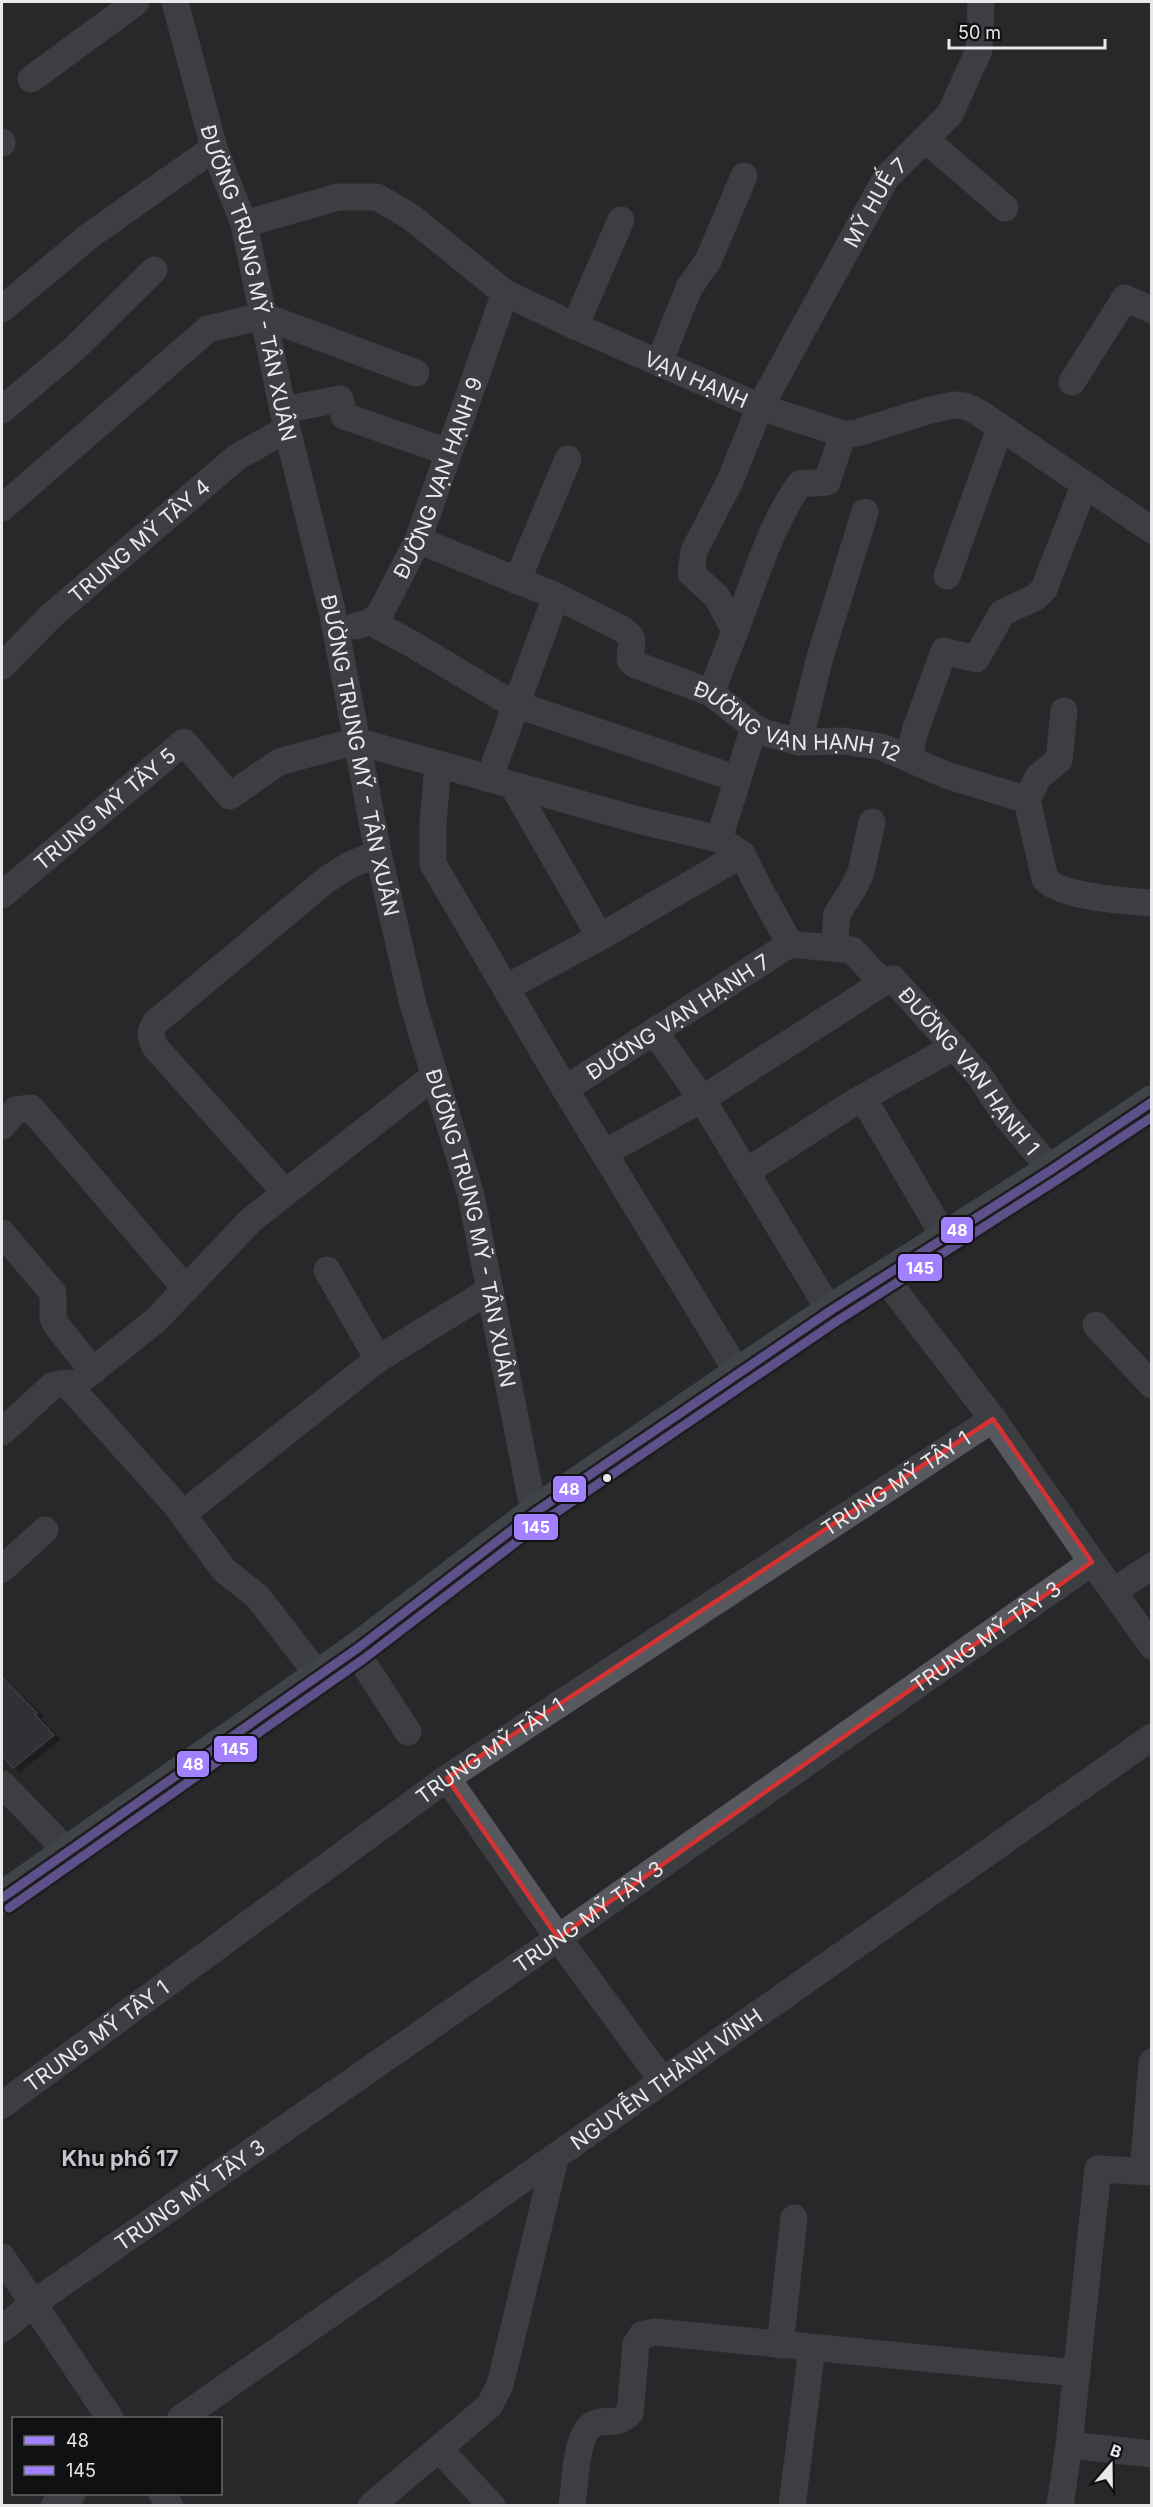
<svg xmlns="http://www.w3.org/2000/svg" width="1153" height="2507" viewBox="0 0 1153 2507" font-family="Inter,sans-serif">
  <style>
    .building { fill: #3b3e45; stroke: #545455; stroke-width: 1.5; filter: url(#shadow) }
    .lines { fill: none; stroke-linecap: round; stroke-linejoin: round }
    .minor { stroke: #57595f; stroke-width: 27 }
    .major { stroke: #60646a; stroke-width: 33 }
    .bus-1-casing { stroke: #101112; stroke-width: 14 }
    .bus-2-casing { stroke: #101112; stroke-width: 14 }
    .bus-1 { stroke: #a380ff; stroke-width: 9 }
    .bus-2 { stroke: #a380ff; stroke-width: 9 }
    .marked { fill: none; stroke: #d73232; stroke-width: 4.5; stroke-linejoin: round }
    .bus-dot { fill: #e8e9eb; stroke: #101112; stroke-width: 2 }
    .labels { text-anchor: middle; dominant-baseline: central; stroke-width: 5; stroke-linejoin: round; paint-order: stroke }
    .street-label { font-size: 21px; fill: #e8e9eb; stroke: #101112 }
    .neighbourhood-label { font-size: 22px; font-weight: bold; fill: #c3c5c9; stroke: #101112 }
    .line-badge { stroke: #101112; stroke-width: 2 }
    .badge-label { font-size: 16px; text-anchor: middle; font-weight: bold; fill: #fff }
  </style>
  <defs>
    <filter id="shadow"><feDropShadow dx="6" dy="4" stdDeviation="0" flood-color="#0009"/></filter>
  </defs>
  <rect width="100%" height="100%" fill="#27282a"/>
  <path class="building" d="M2 1677 37 1713 35 1715 54 1735 13 1768 2 1755Z"/>
  <g class="lines">
    <g class="minor">
      <path id="s1" d="M175 2 214 148 244 224 287 429 332 610 378 853 413 1004 471 1195 534 1513"/>
      <path d="M31 79 136 2"/>
      <path d="M925 139 1005 208"/>
      <path d="M2 143V142"/>
      <path id="s2" d="M244 224 338 197H377L411 217 505 293 575 326 760 407 843 434 857 433 930 410 954 405 965 406 978 412 1152 530"/>
      <path d="M2 309 89 236 214 148"/>
      <path d="M575 326 621 220"/>
      <path d="M659 363 689 288 708 261 744 176"/>
      <path d="M1072 382 1125 298 1152 310"/>
      <path d="M2 410 74 349 154 270"/>
      <path d="M283 410 340 399 344 416 448 452"/>
      <path d="M2 508 208 329 263 316 416 373"/>
      <path id="s3" d="M418 540 556 596 622 629C638 640 630 643 630 660L634 664 711 693 754 727 766 733 799 742 843 741 882 747 946 775 1027 800 1045 879C1061 897 1126 901 1152 903"/>
      <path d="M947 576 1000 428"/>
      <path d="M517 581 568 459"/>
      <path d="M371 622 412 644 509 702 738 779"/>
      <path id="s4" d="M355 626 371 622 380 614 418 540 505 293"/>
      <path d="M735 631C752 588 772 520 800 484L827 482 843 434"/>
      <path id="s5" d="M2 666 51 616 237 457 287 429"/>
      <path id="s6" d="M711 693 735 631 717 597 691 573 694 551 730 481 760 407 886 178 950 114 979 50 981 2"/>
      <path d="M799 742 820 657 865 512"/>
      <path d="M909 757 915 731 944 651 976 659 1002 613 1036 597 1044 589 1084 486"/>
      <path d="M438 764 433 823V864L565 1089 738 1373"/>
      <path d="M489 779 556 596"/>
      <path d="M513 786 600 937"/>
      <path d="M1027 800 1038 777 1059 760 1064 711"/>
      <path d="M719 839 754 727"/>
      <path id="s7" d="M2 895 184 742 230 796 279 762 356 741 638 820 719 839 742 854 759 888 790 944"/>
      <path id="s8" d="M790 944 852 950 880 980 884 982 893 979 979 1075 1005 1115 1051 1170"/>
      <path d="M834 948 837 914 854 887 861 872 872 822"/>
      <path d="M506 988 600 937 742 854"/>
      <path d="M654 1031 702 1099 830 1311"/>
      <path id="s9" d="M565 1089 790 944"/>
      <path d="M863 1098 945 1238"/>
      <path d="M2 1126 16 1110 31 1108 186 1289"/>
      <path d="M604 1153 702 1099 884 982"/>
      <path d="M746 1172 853 1103 954 1047"/>
      <path d="M285 1192 155 1047C150 1036 149 1032 156 1022L326 880 348 866 378 853"/>
      <path d="M2 1233 53 1293V1318L57 1326 93 1371"/>
      <path d="M884 1277 993 1419 1092 1562"/>
      <path d="M1096 1325 1152 1385"/>
      <path d="M378 1359 490 1290"/>
      <path d="M2 1432 53 1385 66 1383 71 1388"/>
      <path d="M183 1514 378 1359 327 1270"/>
      <path d="M2 1569 45 1530"/>
      <path d="M1114 1591 1152 1566"/>
      <path d="M355 1650 408 1732"/>
      <path d="M318 1675 258 1597 224 1570 174 1503 71 1388 156 1320 251 1220 434 1076"/>
      <path d="M447 1778 558 1938 662 2080"/>
      <path d="M2 1784 68 1852"/>
      <path id="s10" d="M2 2105 447 1778 993 1419"/>
      <path d="M1143 2171 1152 2062"/>
      <path d="M2 2257 110 2418"/>
      <path id="s11" d="M2 2329 34 2303 558 1938 1092 1562 1152 1646"/>
      <path d="M780 2345 794 2218"/>
      <path id="s12" d="M181 2418C506 2193 828 1964 1152 1737"/>
      <path d="M1069 2445 1152 2454"/>
      <path d="M440 2450 492 2506"/>
      <path d="M162 2494 170 2506"/>
      <path d="M54 2506 72 2494"/>
      <path d="M371 2506 489 2406 500 2385 555 2159"/>
      <path d="M572 2506C575 2487 575 2432 594 2424 608 2417 613 2428 630 2413L636 2344 642 2335 655 2332 1077 2373"/>
      <path d="M792 2506 812 2348"/>
      <path d="M1060 2506 1069 2445 1098 2169 1152 2172"/>
    </g>
    <path class="major" d="M2 1898 358 1648 534 1513 830 1311 1051 1170 1152 1102"/>
    <defs>
      <path id="bus-1" d="M2 1898 358 1648 534 1513 830 1311 1051 1170 1152 1102"/>
      <path id="bus-2" d="M9 1908 365 1658 541 1523 837 1321 1057 1180 1152 1117"/>
    </defs>
    <use href="#bus-1" class="bus-1-casing"/>
    <use href="#bus-2" class="bus-2-casing"/>
    <use href="#bus-1" class="bus-1"/>
    <use href="#bus-2" class="bus-2"/>
  </g>
  <path d="M0 0H1153V2507H0ZM993 1419 1092 1562 558 1938 447 1778Z" fill="#27282a" fill-opacity=".55" fill-rule="evenodd"/>
  <path class="marked" d="M993 1419 1092 1562 558 1938 447 1778Z"/>
  <circle class="bus-dot" cx="607" cy="1478" r="5"/>
  <g class="labels">
    <g class="street-label">
      <text stroke="none"><textPath href="#s6" startOffset="556">MỸ HUẾ 7</textPath></text>
      <text stroke="none"><textPath href="#s1" startOffset="291">ĐƯỜNG TRUNG MỸ - TÂN XUÂN</textPath></text>
      <text stroke="none"><textPath href="#s2" startOffset="507">VẠN HẠNH</textPath></text>
      <text stroke="none"><textPath href="#s4" startOffset="177">ĐƯỜNG VẠN HẠNH 9</textPath></text>
      <text stroke="none"><textPath href="#s5" startOffset="186">TRUNG MỸ TÂY 4</textPath></text>
      <text stroke="none"><textPath href="#s3" startOffset="440">ĐƯỜNG VẠN HẠNH 12</textPath></text>
      <text stroke="none"><textPath href="#s1" startOffset="777">ĐƯỜNG TRUNG MỸ - TÂN XUÂN</textPath></text>
      <text stroke="none"><textPath href="#s7" startOffset="134">TRUNG MỸ TÂY 5</textPath></text>
      <text stroke="none"><textPath href="#s9" startOffset="134">ĐƯỜNG VẠN HẠNH 7</textPath></text>
      <text stroke="none"><textPath href="#s8" startOffset="237">ĐƯỜNG VẠN HẠNH 1</textPath></text>
      <text stroke="none"><textPath href="#s1" startOffset="1263">ĐƯỜNG TRUNG MỸ - TÂN XUÂN</textPath></text>
      <text stroke="none"><textPath href="#s10" startOffset="1089">TRUNG MỸ TÂY 1</textPath></text>
      <text stroke="none"><textPath href="#s11" startOffset="1203">TRUNG MỸ TÂY 3</textPath></text>
      <text stroke="none"><textPath href="#s10" startOffset="603">TRUNG MỸ TÂY 1</textPath></text>
      <text stroke="none"><textPath href="#s11" startOffset="717">TRUNG MỸ TÂY 3</textPath></text>
      <text stroke="none"><textPath href="#s10" startOffset="117">TRUNG MỸ TÂY 1</textPath></text>
      <text stroke="none"><textPath href="#s12" startOffset="592">NGUYỄN THÀNH VĨNH</textPath></text>
      <text stroke="none"><textPath href="#s11" startOffset="231">TRUNG MỸ TÂY 3</textPath></text>
    </g>
    <g class="neighbourhood-label">
      <text x="120" y="2158">Khu phố 17</text>
    </g>
  </g>
  <g class="line-badge">
    <rect x="940" y="1216" width="34" height="28" rx="6" fill="#a380ff"/>
    <rect x="897" y="1253" width="46" height="29" rx="6" fill="#a380ff"/>
    <rect x="552" y="1475" width="35" height="28" rx="6" fill="#a380ff"/>
    <rect x="513" y="1513" width="46" height="28" rx="6" fill="#a380ff"/>
    <rect x="213" y="1735" width="45" height="28" rx="6" fill="#a380ff"/>
    <rect x="176" y="1750" width="34" height="28" rx="6" fill="#a380ff"/>
  </g>
  <g class="badge-label">
    <text x="957" y="1236">48</text>
    <text x="920" y="1274">145</text>
    <text x="569" y="1495">48</text>
    <text x="536" y="1533">145</text>
    <text x="235" y="1755">145</text>
    <text x="193" y="1770">48</text>
  </g>
  <rect width="1153" height="2507" fill="none" stroke="#e8e9eb" stroke-width="6"/>
  <rect x="12" y="2417" width="210" height="78" fill="#101112" stroke="#666769" stroke-width="1.5"/>
  <rect x="24" y="2436" width="30" height="9" fill="#a380ff" stroke="#666769" stroke-width="1.5"/>
  <text x="66" y="2447" font-size="18" fill="#e8e9eb">48</text>
  <rect x="24" y="2466" width="30" height="9" fill="#a380ff" stroke="#666769" stroke-width="1.5"/>
  <text x="66" y="2477" font-size="18" fill="#e8e9eb">145</text>
  <g transform="translate(1111 2465) rotate(20)" stroke="#101112" stroke-width="4.5" paint-order="stroke">
  <path d="M0-4.5L10 22L0 15L-10 22Z" fill="#e8e9eb"/>
  <text y="-9" font-size="16" font-weight="bold" text-anchor="middle" fill="#e8e9eb">B</text>
  </g>
  <path d="M949 39v9h156v-9" fill="none" stroke="#e8e9eb" stroke-width="3"/>
  <text x="958" y="39" font-size="18" fill="#e8e9eb" stroke="#101112" stroke-width="4.5" paint-order="stroke">50 m</text>
</svg>
